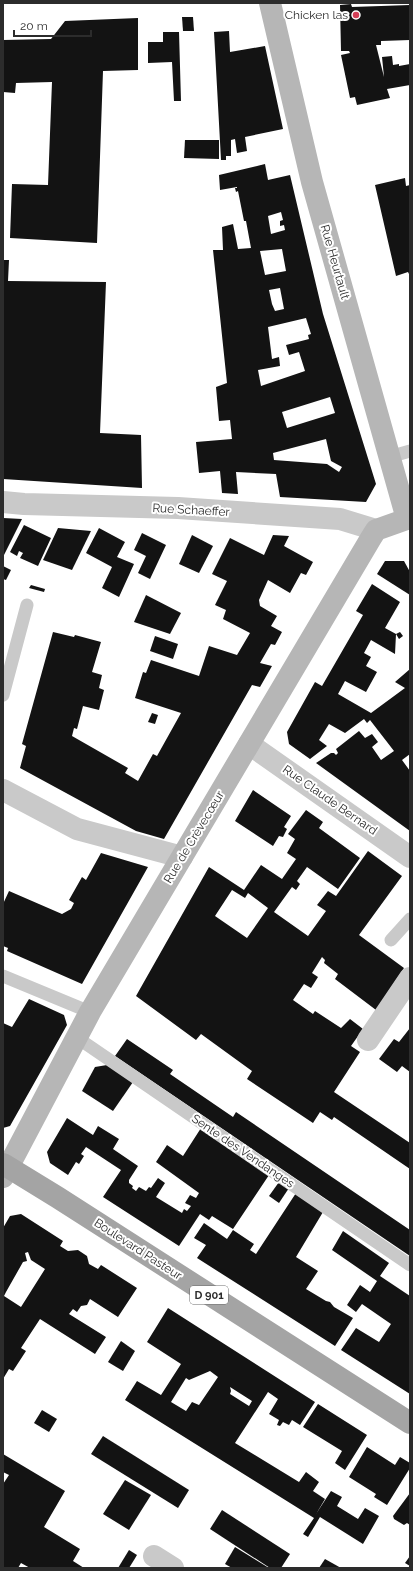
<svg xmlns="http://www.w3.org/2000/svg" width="413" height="1571" viewBox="0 0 413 1571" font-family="Raleway,sans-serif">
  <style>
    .building { fill: #131313; fill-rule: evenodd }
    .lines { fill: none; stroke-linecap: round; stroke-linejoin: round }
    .service { stroke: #c9c9c9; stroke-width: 13 }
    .minor { stroke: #c9c9c9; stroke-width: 22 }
    .secondary { stroke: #b6b6b6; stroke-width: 22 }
    .primary { stroke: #a4a4a4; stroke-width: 22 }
    .poi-dot { fill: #d33e56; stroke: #fff; stroke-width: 1.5 }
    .labels { text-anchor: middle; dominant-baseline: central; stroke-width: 4; stroke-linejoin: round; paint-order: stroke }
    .shield { fill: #fff; stroke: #6b6b6b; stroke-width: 1 }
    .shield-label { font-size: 11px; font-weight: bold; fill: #2c2c2c }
    .poi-label { font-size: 12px; fill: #2c2c2c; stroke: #fff; text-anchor: end }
    .street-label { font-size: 12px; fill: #2c2c2c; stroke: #fff }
  </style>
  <rect width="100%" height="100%" fill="#fff"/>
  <g class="building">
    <path d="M351 4 352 7 410 5V40L381 41V45H376L384 77 382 57 392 56 393 65 399 64V66L410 64V85L387 89 390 98 357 105 355 97 350 98 341 55 350 53 349 51H341L340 5Z"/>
    <path d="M182 17H193L194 31H183Z"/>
    <path d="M138 18V70L103 71 97 243 10 238 12 184 48 185 52 82 16 83 15 93 3 92V40L51 39 65 21Z"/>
    <path d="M229 31 230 52 265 46 283 129 245 137 247 151 237 153 235 139 231 140V156H226V160H221L214 32Z"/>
    <path d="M163 32H179L181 101H174L172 62 148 63V42H163Z"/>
    <path d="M185 140H219V159L184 158Z"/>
    <path d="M265 164 268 180 290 175 323 314 376 484 366 502 280 497 276 474 236 472 238 494 222 493 220 471 199 473 196 442 232 439 230 420 219 421 216 387 227 383 213 250H223L222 227 233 224 238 249 251 248 246 221H244L238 191 236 192 235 188H237V187L220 190 219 175ZM281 212 283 220 280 221V226L284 225 285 230 271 234 268 216ZM282 249 286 271 265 275 260 251ZM280 288 284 309 275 311 272 304 269 290ZM306 318 311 334 308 335 309 339 286 345 289 355 299 352 305 371 261 386 258 370 280 366 279 357 272 359 268 327ZM330 397 335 413 287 428 282 412ZM326 439 331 461 342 467 339 472 327 464 274 460 273 453Z"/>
    <path d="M405 178 406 186 410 185V276L408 272 396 276 375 185Z"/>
    <path d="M3 260H9L8 281 106 282 100 433 141 435 142 488 3 479Z"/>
    <path d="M3 518 22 519 3 557Z"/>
    <path d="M24 525 51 538 38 566 20 558 23 553 19 551 17 556 10 552Z"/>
    <path d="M58 528 91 531 72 570 43 560Z"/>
    <path d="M99 528 125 542 117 557 134 564 119 597 102 588 112 567 86 553Z"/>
    <path d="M142 533 166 545 150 579 138 573 146 556 134 550Z"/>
    <path d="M192 535 213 546 199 573 179 564Z"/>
    <path d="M273 535 289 536 284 546 313 562 306 575 301 573 290 593 268 580 259 600 260 606 277 616 271 626 282 632 275 645 271 644 260 663 272 666 260 687 252 685 164 839 136 831 20 768 26 746 22 744 53 632 74 637 75 635 101 642 92 672 102 675 99 688 104 690 99 710 83 706 77 729 74 728 72 736 128 768 125 773 138 781 153 754 157 756 181 713 135 698 143 672 146 673 151 660 199 676 209 646 237 655 250 633 223 619 226 610 215 605 227 581 212 574 230 538 264 555Z"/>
    <path d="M385 561H404L410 572V595L377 574Z"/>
    <path d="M3 566 11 570 6 580 3 579Z"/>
    <path d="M372 584 400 602 385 628 396 634 400 632 403 636 399 639 396 634 395 654 371 640 364 653 371 657 366 666 377 672 366 692 345 681 338 694 371 713 405 688 395 682 410 669V754L402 760 410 771V831L316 763 331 753H334L336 755 338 753 336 749 359 731 365 738 372 734 378 742 372 747 381 760 394 751 370 720 367 723 364 719 345 733 329 724 319 740 327 746 310 759 289 744 287 732 315 682 322 686 363 615 356 611Z"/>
    <path d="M31 585 45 589 44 592 29 588Z"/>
    <path d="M146 595 181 613 170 634 134 622Z"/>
    <path d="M155 636 178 644 173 659 150 651Z"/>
    <path d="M152 713 158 715 155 724 148 722Z"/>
    <path d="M253 790 291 816 284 827 287 829 283 837 279 836 273 846 235 821Z"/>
    <path d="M306 810 323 822 319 828 360 858 338 889 307 867 297 881 300 884 296 890 292 887 274 912 308 936 326 911 317 905 328 891 336 896 368 851 402 876 359 935 404 968 376 1010 335 979 338 974 324 963 325 960 322 957 312 973 318 977 311 988 304 984 293 1000 313 1014 315 1011 341 1028 350 1019 363 1029 351 1046 360 1052 334 1092 410 1143V1169L334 1117 332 1120 320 1112 313 1123 247 1079 252 1071 201 1034 196 1040 136 996 209 867 244 890 261 865 282 879 296 859 287 853 295 839 288 834ZM232 890 245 898 248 893 268 908 247 938 215 916Z"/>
    <path d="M101 853 148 867 82 984 7 951 8 948 3 946V904L9 891 62 914 71 909 74 903 69 900 82 877 86 880Z"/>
    <path d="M29 999 64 1015 67 1025 10 1126 3 1128V1023L12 1027Z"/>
    <path d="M410 1028V1072L402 1066 397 1072 379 1059 394 1039 399 1042Z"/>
    <path d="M127 1039 173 1070 170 1074 233 1117 236 1112 410 1230V1256L115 1056Z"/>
    <path d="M107 1065 133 1082 113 1111 82 1091 95 1067Z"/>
    <path d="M67 1118 93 1135 98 1126 119 1139 113 1149 138 1166 129 1180V1183L133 1186 132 1188 136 1191 139 1187 146 1191 149 1187 151 1188 158 1178 165 1183 156 1197 182 1213 184 1209 187 1211 191 1206 185 1203 190 1195 196 1198 199 1193 156 1162 167 1145 183 1156 201 1128 269 1175 233 1229 212 1216 209 1220 200 1214 179 1246 103 1197 121 1170 86 1147 81 1154 84 1156 79 1164 76 1162 68 1175 50 1163 47 1152Z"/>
    <path d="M279 1182 289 1188 279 1203 269 1196Z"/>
    <path d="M296 1193 323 1212 296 1257 318 1271 306 1289 326 1301 330 1302 334 1307 353 1318 335 1346 197 1258 206 1245 194 1238 204 1223 227 1239 233 1230 254 1244 250 1250 256 1254Z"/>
    <path d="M21 1214 63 1241 60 1246 68 1251 78 1250 87 1256 89 1264 98 1269 101 1265 137 1288 118 1317 90 1299 87 1305 81 1306 77 1312 73 1309 69 1314 106 1337 95 1354 40 1319 21 1348 26 1351 13 1371 9 1369 3 1379V1298L4 1296 21 1307 45 1269 31 1260 28 1252 25 1253 27 1261 23 1262 6 1292 4 1296H3V1228L10 1216Z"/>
    <path d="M343 1231 389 1263 380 1276 410 1296V1394L341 1350 356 1328 379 1342 391 1324 362 1304 356 1312 347 1305 360 1285 370 1292 377 1281 332 1250Z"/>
    <path d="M168 1308 315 1402 300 1425 292 1420 289 1425 283 1422 280 1426 277 1425 279 1420 269 1414 278 1399 268 1392 235 1443 299 1482 306 1472 319 1482 313 1491 325 1499 316 1514 331 1491 342 1497 337 1506 358 1519 365 1508 379 1516 363 1544 320 1517 308 1537 303 1534 314 1518 125 1400 137 1381 161 1395 181 1364 147 1342ZM210 1371 218 1377 199 1405 192 1402 186 1411 171 1402 186 1378 189 1380ZM230 1387 252 1401 249 1406 230 1394 231 1391Z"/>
    <path d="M121 1341 135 1351 123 1371 108 1362Z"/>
    <path d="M318 1404 367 1435 345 1470 335 1463 342 1451 303 1427Z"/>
    <path d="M42 1410 57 1419 49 1432 34 1423Z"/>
    <path d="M103 1436 189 1490 178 1508 91 1454Z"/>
    <path d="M367 1447 395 1465 400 1457 410 1463V1468L387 1505 374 1497 376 1494 349 1477Z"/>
    <path d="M3 1454 65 1491 44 1527 80 1549 73 1561 84 1568H30L21 1563 18 1568H3V1484L9 1475 3 1472Z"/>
    <path d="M125 1480 151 1495 129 1530 103 1514Z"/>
    <path d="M410 1493V1525L407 1523 404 1525 394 1519 393 1516Z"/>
    <path d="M222 1510 290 1554 281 1568H270L210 1529Z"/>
    <path d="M235 1547 269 1568H232L225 1564Z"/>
    <path d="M129 1550 137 1555 134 1560 129 1568H118Z"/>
    <path d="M410 1556V1566L405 1563Z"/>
    <path d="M325 1559 341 1568H319Z"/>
  </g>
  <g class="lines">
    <g class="service">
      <path d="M389 457 410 451"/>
      <path d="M3 695 27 605"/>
      <path d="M391 940 410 919"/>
      <path d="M3 976 90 1012"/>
      <path d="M76 1037 410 1265"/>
    </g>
    <g class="minor">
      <path d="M3 502 24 504 178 508 340 519 376 530"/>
      <path d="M249 744 410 857"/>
      <path d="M3 790 77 829 182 857"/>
      <path d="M368 1040 410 978"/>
      <path d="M154 1556 173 1568"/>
    </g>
    <path class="secondary" d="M3 1177 90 1012 371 538 376 530 407 519 312 182 270 3"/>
    <path class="primary" d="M3 1164 57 1197 410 1423"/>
  </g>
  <circle class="poi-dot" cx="356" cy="15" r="4"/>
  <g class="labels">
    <rect class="shield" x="190" y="1286" width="38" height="18" rx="3"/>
    <g class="shield-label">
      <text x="209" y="1295">D 901</text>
    </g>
    <g class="poi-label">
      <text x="348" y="15">Chicken las</text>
    </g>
    <g class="street-label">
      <text transform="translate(335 262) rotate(74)">Rue Heurtault</text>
      <text transform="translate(191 510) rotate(3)">Rue Schaeffer</text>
      <text transform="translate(330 800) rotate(35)">Rue Claude Bernard</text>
      <text transform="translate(194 837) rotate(-59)">Rue de Crèvecœur</text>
      <text transform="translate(243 1151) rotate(34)">Sente des Vendanges</text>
      <text transform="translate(138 1249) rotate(33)">Boulevard Pasteur</text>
    </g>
  </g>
  <rect width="413" height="1571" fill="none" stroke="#2c2c2c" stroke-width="8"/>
  <path d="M14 30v6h77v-6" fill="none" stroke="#2c2c2c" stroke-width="2"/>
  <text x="20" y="30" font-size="12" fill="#2c2c2c" stroke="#ffffff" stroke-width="3" paint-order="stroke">20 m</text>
</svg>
